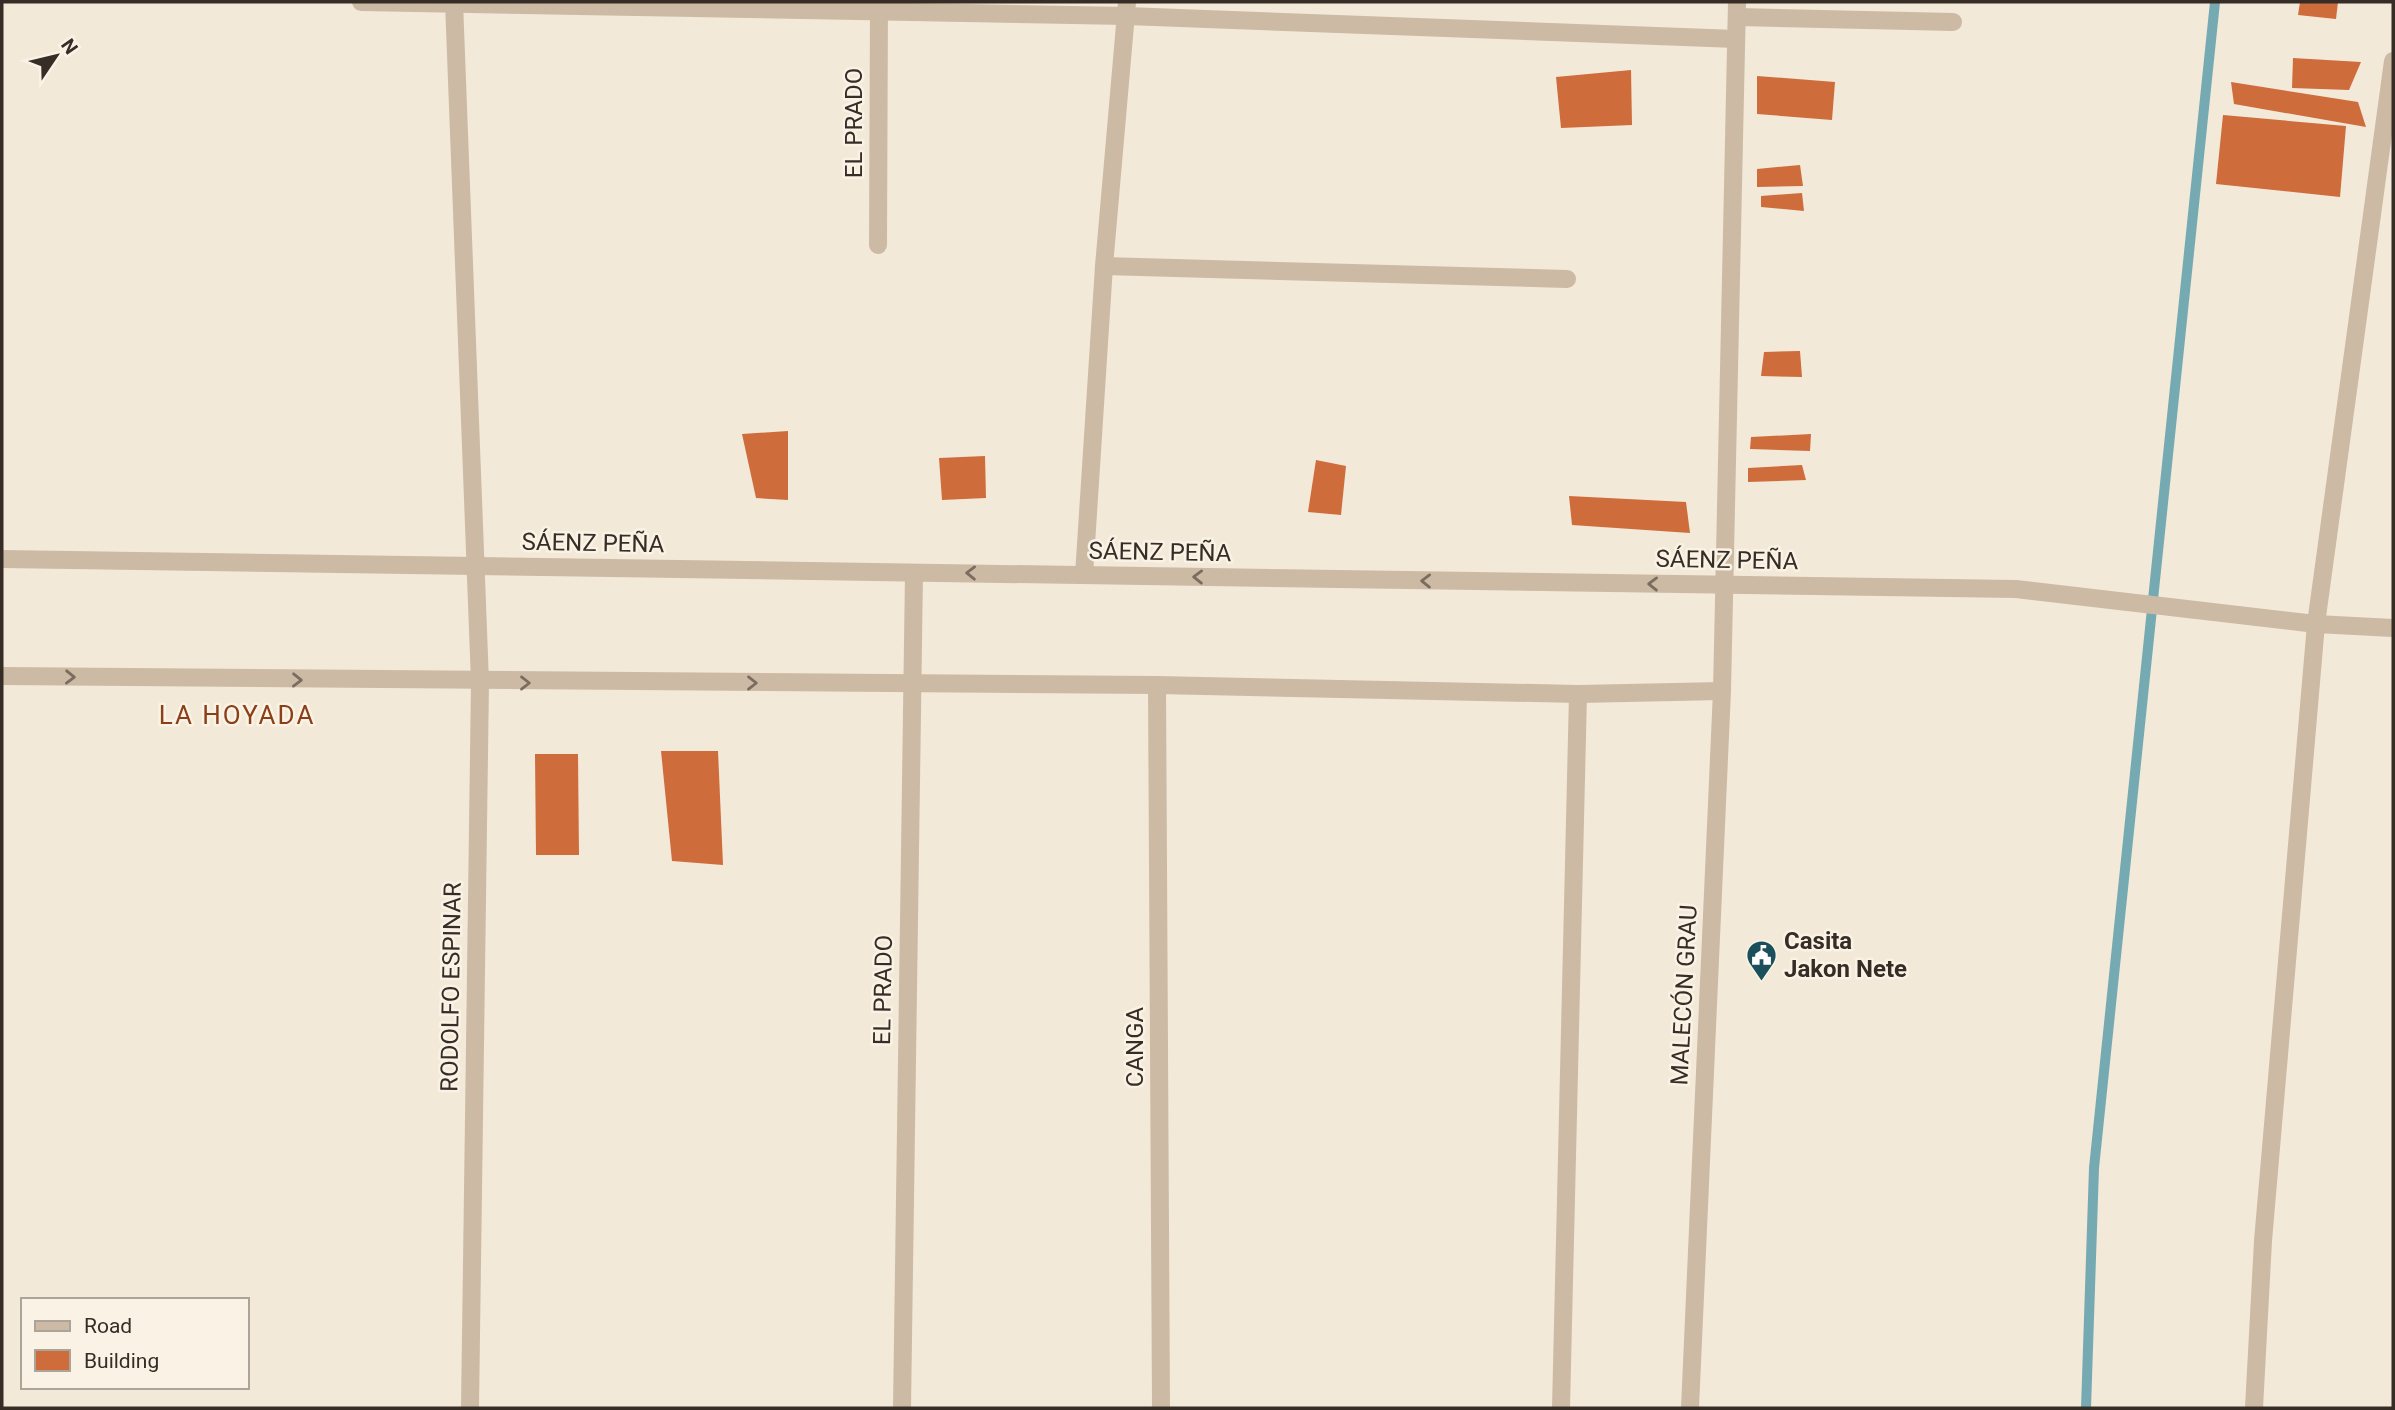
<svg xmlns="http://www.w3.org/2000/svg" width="2395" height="1410" viewBox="0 0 2395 1410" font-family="Roboto,sans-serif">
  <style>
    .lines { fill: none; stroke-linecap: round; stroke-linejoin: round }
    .stream { stroke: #75aab2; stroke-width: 10 }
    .building { fill: #cf6c3b }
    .minor { stroke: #ccbaa4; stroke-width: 18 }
    .oneway { stroke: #7a6c5f }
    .labels { text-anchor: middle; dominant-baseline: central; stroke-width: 5; stroke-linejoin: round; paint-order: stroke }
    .street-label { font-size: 24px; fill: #362d26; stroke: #faf3e5 }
    .poi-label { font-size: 24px; font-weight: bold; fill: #362d26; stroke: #faf3e5; text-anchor: start }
    .neighbourhood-label { font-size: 26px; letter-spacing: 2px; fill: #8b3f19; stroke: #faf3e5 }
  </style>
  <rect width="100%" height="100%" fill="#f3e9d8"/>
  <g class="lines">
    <path class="stream" d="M2086 1408 2094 1168 2215 2"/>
  </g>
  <g class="building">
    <path d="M2300 2H2338L2336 19 2298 15Z"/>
    <path d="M2293 58 2361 62 2349 90 2292 88Z"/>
    <path d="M1631 70 1632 125 1561 128 1556 77Z"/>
    <path d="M1757 76 1835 82 1832 120 1757 114Z"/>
    <path d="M2231 82 2358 102 2366 127 2234 104Z"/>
    <path d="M2223 115 2346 126 2340 197 2216 184Z"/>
    <path d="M1800 165 1803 186 1757 187V169Z"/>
    <path d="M1802 193 1804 211 1761 207V196Z"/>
    <path d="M1800 351 1802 377 1761 376 1764 352Z"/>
    <path d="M788 431V500L756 498 742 434Z"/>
    <path d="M1811 434 1810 451 1750 449 1751 437Z"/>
    <path d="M985 456 986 498 942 500 939 458Z"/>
    <path d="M1316 460 1346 466 1341 515 1308 512Z"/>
    <path d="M1802 465 1806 480 1748 482V468Z"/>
    <path d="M1569 496 1686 502 1690 533 1572 525Z"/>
    <path d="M661 751H718L723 865 672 861Z"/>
    <path d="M535 754H578L579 855H536Z"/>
  </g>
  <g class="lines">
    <g class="minor">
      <path d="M361 2 1127 16 1736 39"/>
      <path d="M454 2 480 682 470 1408"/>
      <path d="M1737 17 1953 22"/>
      <path d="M878 245 879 2"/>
      <path d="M1104 266 1567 279"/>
      <path d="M2 559 2016 589 2316 624 2393 628"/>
      <path d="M1084 575 1104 266 1127 2"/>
      <path d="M2 676 1157 685 1578 694 1722 691"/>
      <path d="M1157 685 1161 1408"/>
      <path d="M902 1408 914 573"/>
      <path d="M1561 1408 1578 694"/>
      <path d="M1690 1408 1722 691 1737 2"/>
      <path d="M2254 1408 2263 1241 2316 624 2393 61"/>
    </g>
  </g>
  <defs><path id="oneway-chevron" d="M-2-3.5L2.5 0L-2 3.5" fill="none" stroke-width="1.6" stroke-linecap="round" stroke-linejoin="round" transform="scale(1.75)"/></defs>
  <g class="oneway">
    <use href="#oneway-chevron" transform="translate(971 573) rotate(-179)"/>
    <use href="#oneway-chevron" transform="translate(1198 577) rotate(-179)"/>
    <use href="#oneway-chevron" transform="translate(1426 581) rotate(-179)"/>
    <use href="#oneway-chevron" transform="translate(1653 584) rotate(-179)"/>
    <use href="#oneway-chevron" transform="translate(70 677) rotate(1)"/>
    <use href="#oneway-chevron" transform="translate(297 680) rotate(1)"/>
    <use href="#oneway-chevron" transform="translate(525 683)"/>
    <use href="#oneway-chevron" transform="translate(752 683)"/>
  </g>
  <defs>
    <symbol id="civic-pin" viewBox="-11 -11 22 30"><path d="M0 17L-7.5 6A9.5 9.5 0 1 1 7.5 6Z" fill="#19505b" stroke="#faf3e5"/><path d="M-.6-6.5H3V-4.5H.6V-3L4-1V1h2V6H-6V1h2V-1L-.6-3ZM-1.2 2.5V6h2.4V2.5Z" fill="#fff"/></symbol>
  </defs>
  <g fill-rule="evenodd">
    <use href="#civic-pin" x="1744" y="938" width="35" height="47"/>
  </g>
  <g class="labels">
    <g class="street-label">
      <text transform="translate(854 123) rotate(-90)">EL PRADO</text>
      <text transform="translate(593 543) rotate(1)">SÁENZ PEÑA</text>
      <text transform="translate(1160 552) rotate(1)">SÁENZ PEÑA</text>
      <text transform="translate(1727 560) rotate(1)">SÁENZ PEÑA</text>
      <text transform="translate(451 987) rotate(-89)">RODOLFO ESPINAR</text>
      <text transform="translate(883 990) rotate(-89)">EL PRADO</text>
      <text transform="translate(1684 995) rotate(-87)">MALECÓN GRAU</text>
      <text transform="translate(1135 1047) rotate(-90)">CANGA</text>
    </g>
    <g class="poi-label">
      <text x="1784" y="941">Casita<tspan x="1784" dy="28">Jakon Nete</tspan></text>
    </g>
    <g class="neighbourhood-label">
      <text x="237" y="715">LA HOYADA</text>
    </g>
  </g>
  <rect width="2395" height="1410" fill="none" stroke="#362d26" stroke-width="7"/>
  <rect x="21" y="1298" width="228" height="91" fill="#faf3e5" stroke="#aca499" stroke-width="2"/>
  <rect x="35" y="1321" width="35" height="10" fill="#ccbaa4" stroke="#aca499" stroke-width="2"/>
  <text x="84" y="1333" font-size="21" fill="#362d26">Road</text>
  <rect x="35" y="1350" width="35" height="21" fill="#cf6c3b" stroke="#aca499" stroke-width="2"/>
  <text x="84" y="1368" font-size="21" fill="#362d26">Building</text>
  <g transform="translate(56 56) rotate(55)" stroke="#faf3e5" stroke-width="5" paint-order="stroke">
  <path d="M0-5L12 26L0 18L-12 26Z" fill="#362d26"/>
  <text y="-10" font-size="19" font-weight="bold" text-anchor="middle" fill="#362d26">N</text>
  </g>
</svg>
